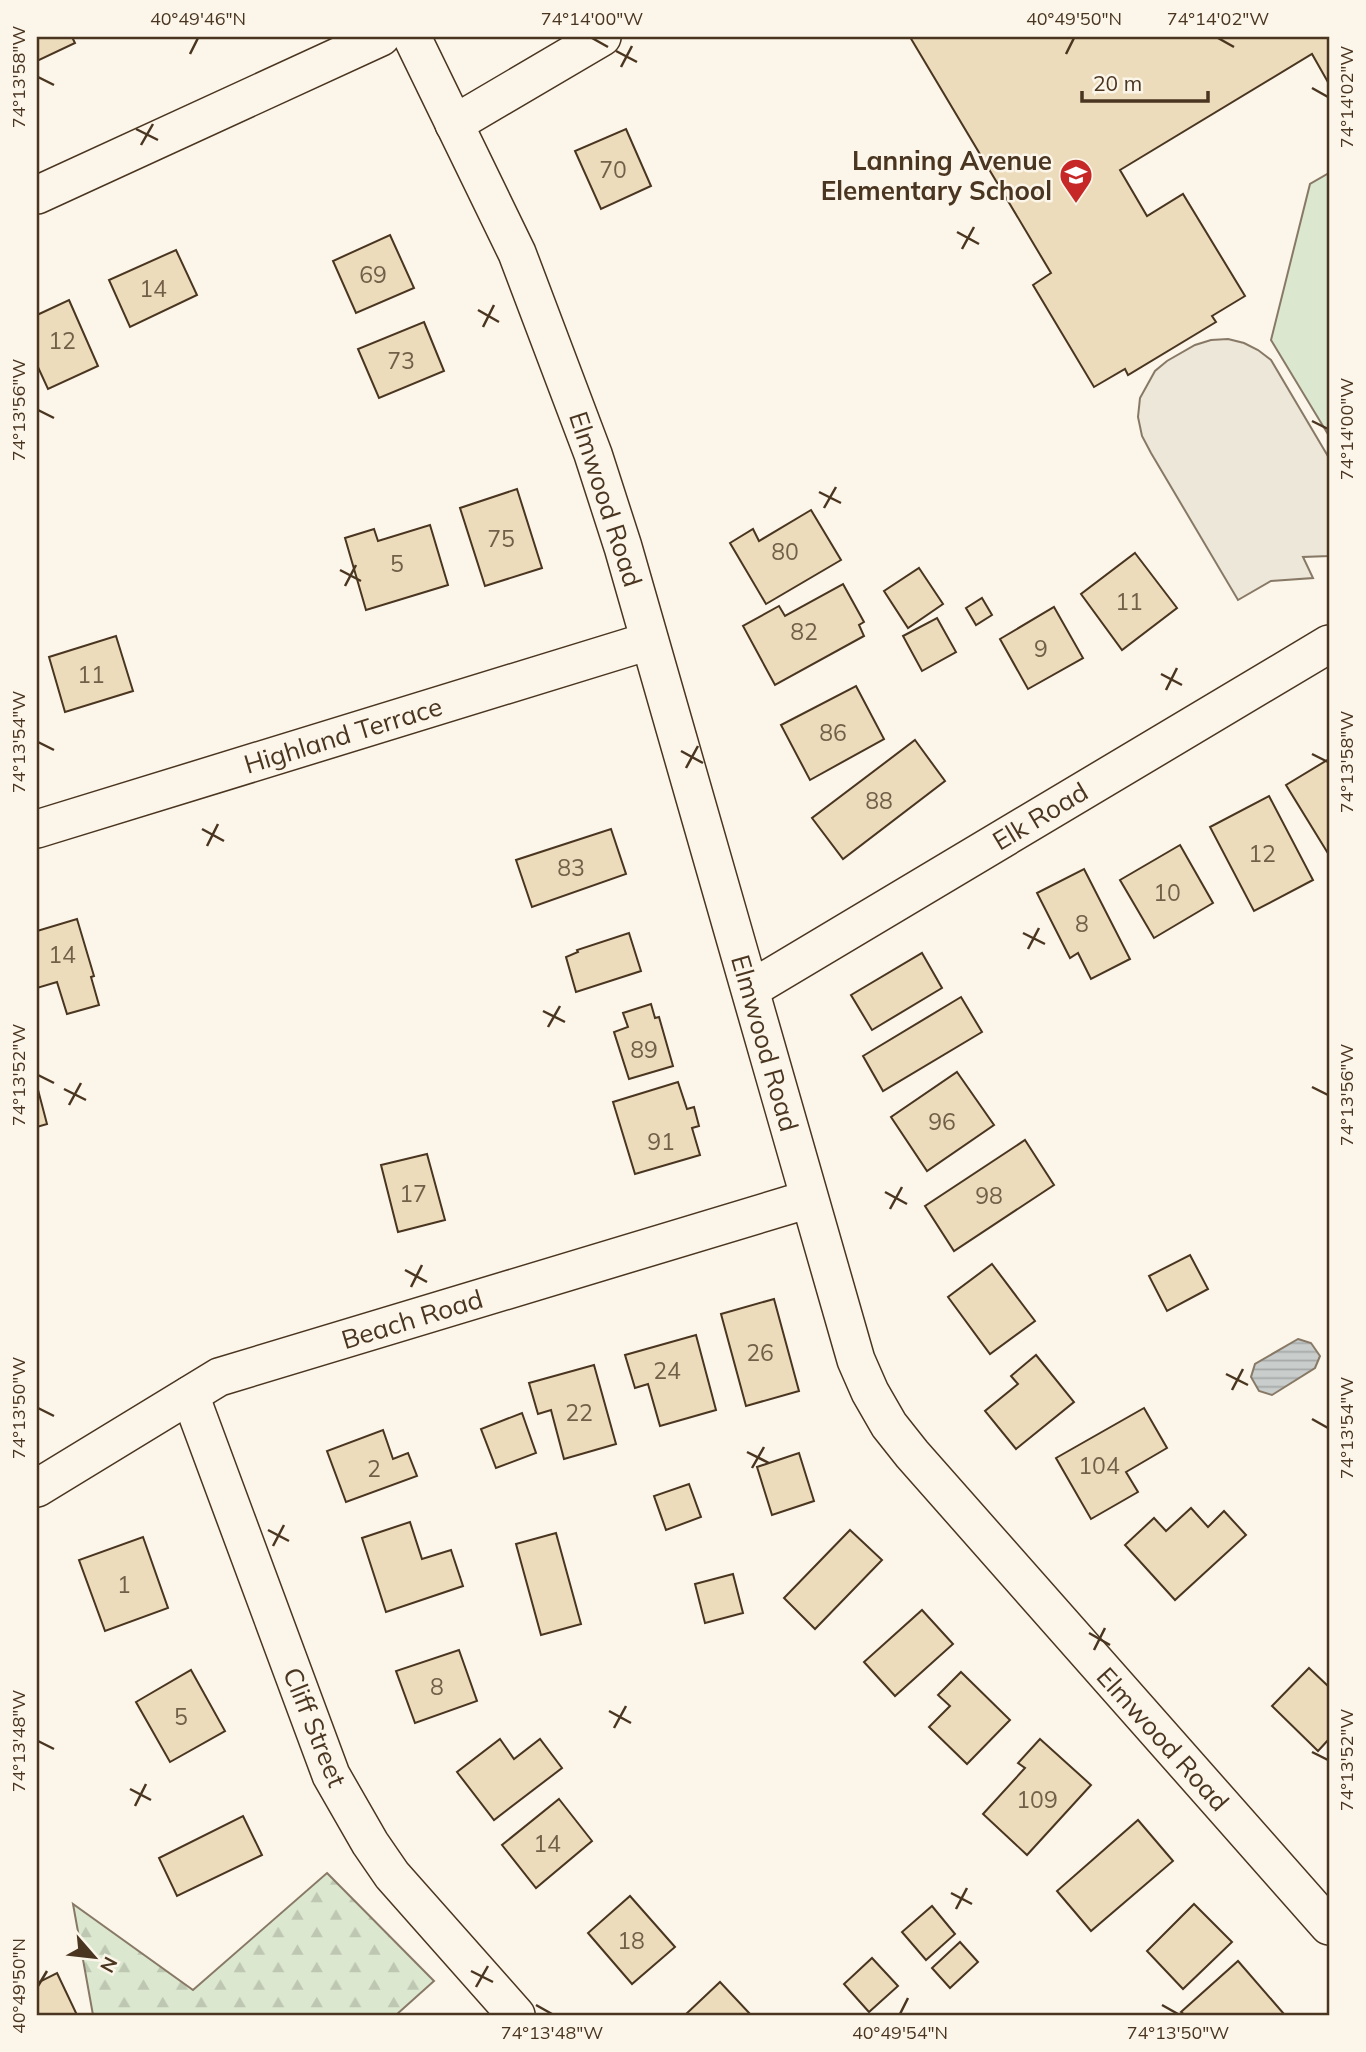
<svg xmlns="http://www.w3.org/2000/svg" width="1366" height="2052" viewBox="0 0 1366 2052" font-family="Mulish,sans-serif">
  <style>
    .green { fill: #dce7d0; stroke: #887966; stroke-width: 2 }
    .forest { fill: url(#forest-firs); stroke: #887966; stroke-width: 2 }
    .parking { fill: #ede7d9; stroke: #887966; stroke-width: 2 }
    .water { fill: url(#water-rules); stroke: #887966; stroke-width: 2 }
    .building { fill: #ecdcbc; stroke: #4a3520; stroke-width: 2 }
    .lines { fill: none; stroke-linecap: round; stroke-linejoin: round }
    .street-casing { stroke: #4a3520; stroke-width: 40 }
    .street { stroke: #fbf6e9; stroke-width: 37 }
    .ticks { fill: none; stroke: #4a3520; stroke-width: 2.5 }
    .labels { text-anchor: middle; dominant-baseline: central; stroke-width: 5; stroke-linejoin: round; paint-order: stroke }
    .number-label { font-size: 23px; fill: #725f47 }
    .poi-label { font-size: 26px; font-weight: bold; fill: #4a3520; stroke: #fbf6e9; text-anchor: end }
    .street-label { font-size: 26px; fill: #4a3520; stroke: #fbf6e9 }
    .neatline { fill: none; stroke: #4a3520; stroke-width: 2.5 }
    .ticks-label { font-size: 18px; text-anchor: middle; fill: #4a3520 }
  </style>
  <defs>
    <pattern id="forest-firs" width="22" height="20" patternUnits="userSpaceOnUse" patternTransform="scale(1.75)"><rect width="22" height="20" fill="#dce7d0"/><path d="M5 1l3.5 6h-7zM16 11l3.5 6h-7z" fill="#bec7b2"/></pattern>
    <pattern id="water-rules" width="6" height="5" patternUnits="userSpaceOnUse" patternTransform="scale(1.75)"><rect width="6" height="5" fill="#c9cecd"/><path d="M0 2.5h6" fill="none" stroke="#a5a8a6"/></pattern>
  </defs>
  <rect width="100%" height="100%" fill="#fbf6e9"/>
  <path class="green" d="M1329 173V436L1271 340 1310 184Z"/>
  <path class="forest" d="M327 1873 434 1981 396 2015H93L73 1904 193 1990Z"/>
  <path class="parking" d="M1228 339 1244 343 1258 350 1271 360 1329 458V556L1303 557 1313 578 1271 581 1238 600 1151 453 1142 436 1138 417 1140 398 1155 371 1167 361 1195 345 1211 340Z"/>
  <path class="water" d="M1298 1339 1311 1343 1320 1356 1315 1368 1272 1395 1259 1391 1251 1377 1255 1364Z"/>
  <g class="building">
    <path d="M37 37H72L75 43 37 61Z"/>
    <path d="M910 37H1329V84L1312 54 1120 170 1147 216 1183 194 1245 296 1212 316 1216 322 1128 375 1125 369 1094 387 1033 285 1051 273Z"/>
    <path d="M626 129 651 186 601 209 575 151Z"/>
    <path d="M390 235 414 288 356 313 333 261Z"/>
    <path d="M176 250 197 295 130 327 109 280Z"/>
    <path d="M69 300 98 366 48 389 37 365V315Z"/>
    <path d="M424 322 444 371 379 398 358 349Z"/>
    <path d="M517 489 542 568 485 586 460 508Z"/>
    <path d="M811 510 841 560 766 604 730 543 753 529 759 541Z"/>
    <path d="M430 525 448 585 366 610 345 538 374 529 378 541Z"/>
    <path d="M1135 553 1177 608 1122 650 1081 594Z"/>
    <path d="M919 568 943 604 908 628 884 591Z"/>
    <path d="M843 584 864 622 859 625 864 636 775 685 743 626 779 606 785 616Z"/>
    <path d="M982 598 992 615 976 625 966 608Z"/>
    <path d="M1054 607 1083 658 1028 689 1000 639Z"/>
    <path d="M937 618 956 652 922 671 903 636Z"/>
    <path d="M116 636 133 691 65 712 49 657Z"/>
    <path d="M856 686 884 739 810 780 781 725Z"/>
    <path d="M915 740 945 781 843 859 812 818Z"/>
    <path d="M1329 759V855L1286 785Z"/>
    <path d="M1269 796 1313 880 1254 911 1210 827Z"/>
    <path d="M611 829 626 874 532 907 516 860Z"/>
    <path d="M1180 845 1213 903 1154 938 1120 880Z"/>
    <path d="M1084 869 1130 959 1091 979 1078 953 1070 958 1037 893Z"/>
    <path d="M77 919 94 976 91 977 99 1005 67 1014 57 982 37 988V931Z"/>
    <path d="M629 933 641 971 576 992 566 957 578 952 577 950Z"/>
    <path d="M922 953 942 988 872 1030 851 995Z"/>
    <path d="M961 997 982 1032 883 1091 863 1056Z"/>
    <path d="M651 1004 655 1018 659 1017 673 1066 629 1079 614 1032 628 1027 623 1013Z"/>
    <path d="M957 1072 994 1125 927 1171 891 1117Z"/>
    <path d="M678 1082 687 1109 694 1107 699 1126 692 1128 700 1155 635 1174 613 1102Z"/>
    <path d="M37 1086 47 1124 37 1127Z"/>
    <path d="M1025 1140 1054 1185 954 1251 925 1206Z"/>
    <path d="M427 1154 445 1220 398 1232 381 1165Z"/>
    <path d="M1190 1255 1208 1289 1167 1311 1149 1276Z"/>
    <path d="M992 1264 1035 1321 990 1354 948 1297Z"/>
    <path d="M774 1299 799 1391 746 1406 721 1314Z"/>
    <path d="M696 1335 716 1410 660 1426 648 1384 635 1388 625 1355Z"/>
    <path d="M1036 1355 1074 1402 1016 1449 985 1411 1018 1384 1011 1376Z"/>
    <path d="M594 1365 616 1444 564 1459 551 1410 538 1414 529 1383Z"/>
    <path d="M1144 1408 1167 1448 1126 1472 1138 1492 1091 1519 1056 1458Z"/>
    <path d="M522 1413 536 1453 496 1468 481 1429Z"/>
    <path d="M383 1430 393 1459 408 1453 417 1476 346 1502 327 1451Z"/>
    <path d="M799 1453 814 1501 772 1515 757 1467Z"/>
    <path d="M689 1484 701 1517 666 1530 654 1496Z"/>
    <path d="M1191 1508 1208 1527 1224 1511 1246 1535 1175 1600 1125 1545 1154 1518 1166 1531Z"/>
    <path d="M410 1522 422 1559 451 1550 463 1586 386 1612 362 1538Z"/>
    <path d="M850 1530 882 1560 815 1629 784 1598Z"/>
    <path d="M556 1533 581 1624 541 1635 516 1544Z"/>
    <path d="M143 1537 168 1608 105 1631 79 1560Z"/>
    <path d="M733 1574 743 1613 705 1623 695 1584Z"/>
    <path d="M922 1610 953 1644 895 1696 864 1662Z"/>
    <path d="M459 1650 477 1701 415 1723 396 1671Z"/>
    <path d="M1309 1668 1329 1687V1739L1318 1751 1272 1706Z"/>
    <path d="M191 1670 225 1731 170 1762 136 1702Z"/>
    <path d="M961 1672 1010 1720 967 1764 929 1727 950 1706 938 1695Z"/>
    <path d="M500 1739 514 1759 540 1739 562 1768 494 1820 457 1772Z"/>
    <path d="M1040 1739 1091 1785 1027 1855 983 1814 1025 1768 1018 1763Z"/>
    <path d="M559 1799 592 1841 536 1888 502 1845Z"/>
    <path d="M243 1816 262 1855 177 1896 159 1858Z"/>
    <path d="M1138 1820 1173 1861 1091 1931 1057 1891Z"/>
    <path d="M630 1896 675 1947 632 1984 588 1933Z"/>
    <path d="M1194 1904 1232 1942 1183 1989 1147 1951Z"/>
    <path d="M932 1906 955 1934 926 1960 902 1932Z"/>
    <path d="M960 1942 978 1962 950 1988 932 1968Z"/>
    <path d="M872 1958 898 1986 869 2012 844 1984Z"/>
    <path d="M1238 1961 1284 2014 1185 2015 1181 2012Z"/>
    <path d="M57 1973 77 2015H37V1983Z"/>
    <path d="M720 1982 751 2015H685Z"/>
  </g>
  <g class="lines">
    <defs>
      <g id="street">
        <path d="M412 37 517 253 593 454 623 547 856 1360 870 1392 889 1425 912 1454 1329 1926"/>
        <path d="M454 124 602 37"/>
        <path d="M37 195 381 37"/>
        <path d="M37 829 649 641"/>
        <path d="M751 989 1329 644"/>
        <path d="M190 1395 331 1775 370 1843 392 1875 516 2015"/>
        <path d="M37 1488 219 1377 809 1199"/>
      </g>
    </defs>
    <use href="#street" class="street-casing"/>
    <use href="#street" class="street"/>
  </g>
  <path class="ticks" d="M592 38 608 47M1218 38 1234 47M616 51 637 62M190 54 198 38M1066 54 1074 38M621 67 632 46M38 77 54 85M1312 88 1328 97M136 129 158 140M141 145 153 124M957 232 979 244M962 249 974 227M478 310 499 322M483 327 494 305M38 410 54 418M1312 421 1328 429M819 492 841 503M824 508 836 487M340 570 361 581M345 586 356 565M1161 674 1182 685M1166 690 1177 668M38 742 54 750M681 751 703 763M1312 754 1328 762M686 768 698 746M202 829 224 841M207 846 218 824M1023 933 1045 944M1028 949 1039 928M543 1011 565 1022M548 1027 560 1006M38 1075 54 1083M1312 1087 1328 1095M64 1089 86 1100M69 1105 81 1083M885 1192 907 1204M890 1209 902 1187M405 1270 427 1282M411 1287 422 1265M1226 1374 1248 1385M1232 1390 1243 1369M38 1408 54 1416M1312 1419 1328 1428M747 1452 769 1463M752 1468 764 1447M268 1530 289 1541M273 1546 284 1525M1089 1633 1110 1645M1094 1650 1105 1628M609 1711 631 1723M614 1728 626 1706M38 1741 54 1749M1312 1752 1328 1760M130 1789 151 1800M135 1806 146 1784M951 1893 972 1904M956 1909 967 1888M471 1971 493 1982M38 1986 47 1971M476 1987 488 1966M536 2005 552 2014M1162 2005 1178 2014M900 2014 908 1998"/>
  <defs>
    <symbol id="school-pin" viewBox="-11 -11 22 30"><path d="M0 17L-7.5 6A9.5 9.5 0 1 1 7.5 6Z" fill="#c62828" stroke="#fbf6e9"/><path d="M0-5L7-2L0 1L-7-2ZM-4 1L0 2.5L4 1V4Q0 6-4 4Z" fill="#fff"/></symbol>
  </defs>
  <g fill-rule="evenodd">
    <use href="#school-pin" x="1057" y="156" width="38" height="52"/>
  </g>
  <g class="labels">
    <g class="number-label">
      <text x="613" y="169">70</text>
      <text x="373" y="274">69</text>
      <text x="153" y="288">14</text>
      <text x="62" y="340">12</text>
      <text x="401" y="360">73</text>
      <text x="501" y="538">75</text>
      <text x="785" y="551">80</text>
      <text x="397" y="563">5</text>
      <text x="1129" y="601">11</text>
      <text x="804" y="631">82</text>
      <text x="1041" y="648">9</text>
      <text x="91" y="674">11</text>
      <text x="833" y="732">86</text>
      <text x="879" y="800">88</text>
      <text x="1262" y="853">12</text>
      <text x="571" y="867">83</text>
      <text x="1167" y="892">10</text>
      <text x="1082" y="923">8</text>
      <text x="62" y="954">14</text>
      <text x="644" y="1049">89</text>
      <text x="942" y="1121">96</text>
      <text x="661" y="1141">91</text>
      <text x="413" y="1193">17</text>
      <text x="989" y="1195">98</text>
      <text x="760" y="1352">26</text>
      <text x="667" y="1370">24</text>
      <text x="579" y="1412">22</text>
      <text x="1099" y="1465">104</text>
      <text x="374" y="1468">2</text>
      <text x="124" y="1584">1</text>
      <text x="437" y="1686">8</text>
      <text x="181" y="1716">5</text>
      <text x="1037" y="1799">109</text>
      <text x="547" y="1843">14</text>
      <text x="631" y="1940">18</text>
    </g>
    <g class="poi-label">
      <text x="1052" y="160">Lanning Avenue<tspan x="1052" dy="30">Elementary School</tspan></text>
    </g>
    <g class="street-label">
      <text transform="translate(606 499) rotate(72)">Elmwood Road</text>
      <text transform="translate(343 735) rotate(-17)">Highland Terrace</text>
      <text transform="translate(1040 816) rotate(-31)">Elk Road</text>
      <text transform="translate(765 1043) rotate(74)">Elmwood Road</text>
      <text transform="translate(412 1319) rotate(-17)">Beach Road</text>
      <text transform="translate(315 1727) rotate(68)">Cliff Street</text>
      <text transform="translate(1163 1739) rotate(48)">Elmwood Road</text>
    </g>
  </g>
  <rect width="1366" height="2052" fill="none" stroke="#fbf6e9" stroke-width="77"/>
  <g transform="translate(94 1957) rotate(118)" stroke="#fbf6e9" stroke-width="5" paint-order="stroke">
  <path d="M0-5L12 26L0 18L-12 26Z" fill="#4a3520"/>
  <text y="-10" font-size="19" font-weight="bold" text-anchor="middle" fill="#4a3520">N</text>
  </g>
  <path d="M1082 91v10h126v-10" fill="none" stroke="#4a3520" stroke-width="3.5"/>
  <text x="1093" y="91" font-size="21" fill="#4a3520" stroke="#fbf6e9" stroke-width="5" paint-order="stroke">20 m</text>
  <rect x="38" y="38" width="1290" height="1976" class="neatline"/>
  <g class="ticks-label">
    <text x="198" y="25">40°49'46"N</text>
    <text x="592" y="25">74°14'00"W</text>
    <text x="1074" y="25">40°49'50"N</text>
    <text x="1218" y="25">74°14'02"W</text>
    <text transform="translate(19 77) rotate(-90)" y="6">74°13'58"W</text>
    <text transform="translate(1347 97) rotate(-90)" y="6">74°14'02"W</text>
    <text transform="translate(19 410) rotate(-90)" y="6">74°13'56"W</text>
    <text transform="translate(1347 429) rotate(-90)" y="6">74°14'00"W</text>
    <text transform="translate(19 742) rotate(-90)" y="6">74°13'54"W</text>
    <text transform="translate(1347 762) rotate(-90)" y="6">74°13'58"W</text>
    <text transform="translate(19 1075) rotate(-90)" y="6">74°13'52"W</text>
    <text transform="translate(1347 1095) rotate(-90)" y="6">74°13'56"W</text>
    <text transform="translate(19 1408) rotate(-90)" y="6">74°13'50"W</text>
    <text transform="translate(1347 1428) rotate(-90)" y="6">74°13'54"W</text>
    <text transform="translate(19 1741) rotate(-90)" y="6">74°13'48"W</text>
    <text transform="translate(1347 1760) rotate(-90)" y="6">74°13'52"W</text>
    <text transform="translate(19 1986) rotate(-90)" y="6">40°49'50"N</text>
    <text x="552" y="2039">74°13'48"W</text>
    <text x="900" y="2039">40°49'54"N</text>
    <text x="1178" y="2039">74°13'50"W</text>
  </g>
</svg>
